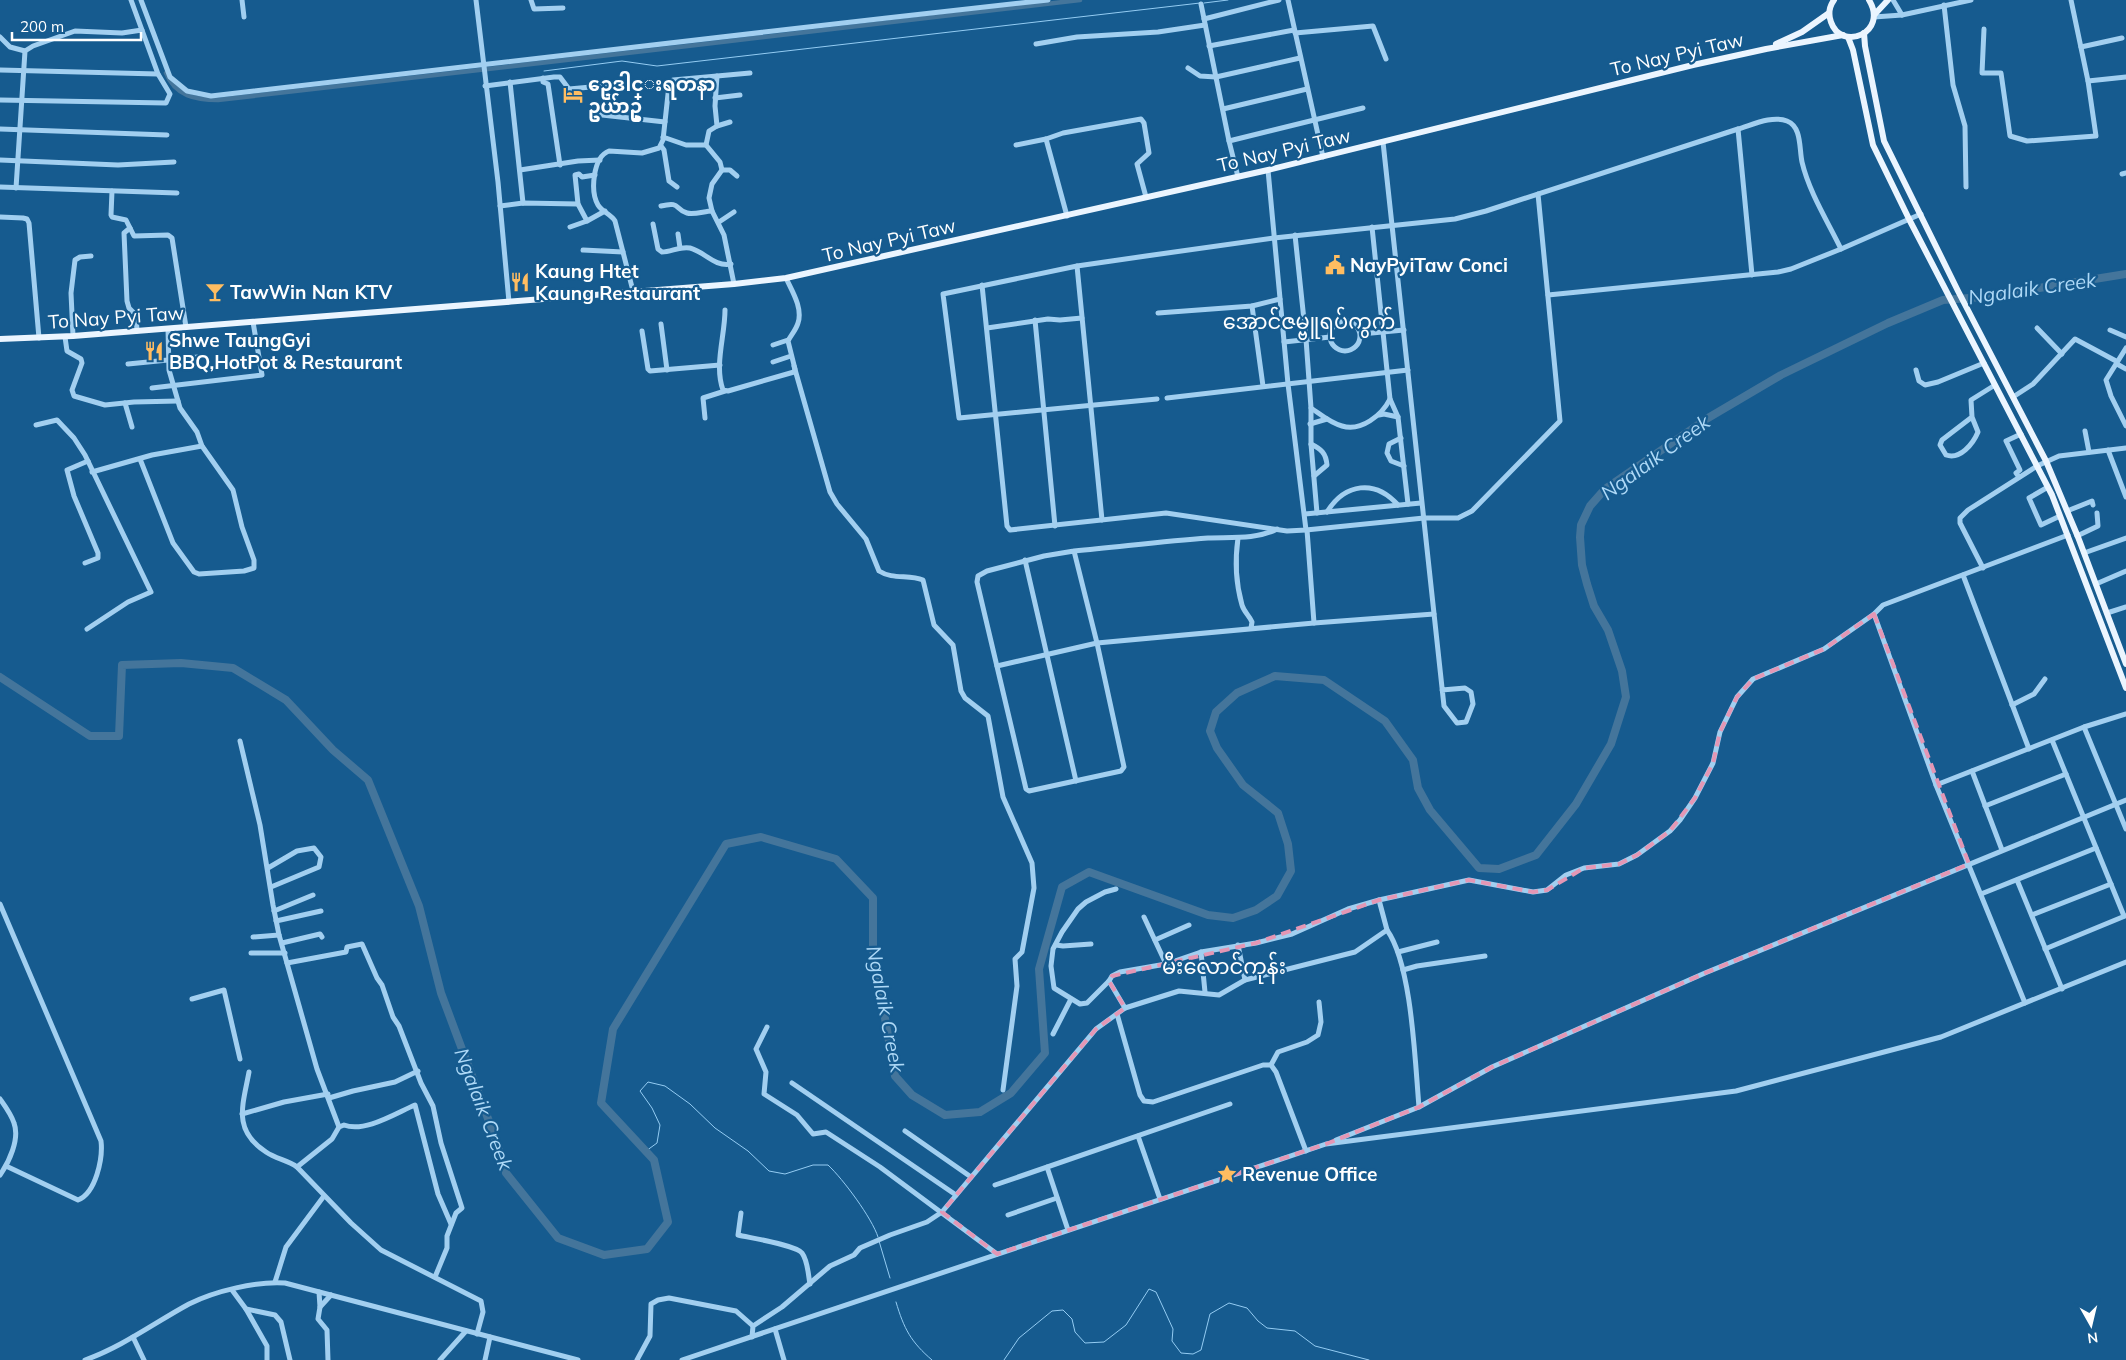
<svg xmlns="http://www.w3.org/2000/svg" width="2126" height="1360" viewBox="0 0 2126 1360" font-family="Mulish,'Noto Sans Myanmar',sans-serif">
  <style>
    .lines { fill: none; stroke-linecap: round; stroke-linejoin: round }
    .stream { stroke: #94ccf3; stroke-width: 1 }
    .canal { stroke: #44759b; stroke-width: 4.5 }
    .river { stroke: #44759b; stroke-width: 8 }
    .minor { stroke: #a2cff0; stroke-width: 5 }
    .major { stroke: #ebf5ff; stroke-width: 6 }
    .marked { fill: none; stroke: #e497b5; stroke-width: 4; stroke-dasharray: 10 6; stroke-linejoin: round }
    .labels { text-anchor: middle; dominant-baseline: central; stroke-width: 4.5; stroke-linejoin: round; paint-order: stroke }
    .street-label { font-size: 19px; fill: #fff; stroke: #165b8f }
    .poi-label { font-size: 19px; font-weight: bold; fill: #fff; stroke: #165b8f; text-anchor: start }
    .water-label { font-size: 20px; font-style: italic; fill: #aed9f7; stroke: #165b8f }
    .quarter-label { font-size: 21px; fill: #fff; stroke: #165b8f }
  </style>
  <rect width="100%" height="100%" fill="#165b8f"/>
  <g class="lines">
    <g class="stream">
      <path d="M1204 3 1228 0"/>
      <path d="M544 71 622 61 657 66 1200 3"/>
      <path d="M646 1151 657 1143 660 1125 652 1108 640 1091 648 1082 665 1086 690 1104 715 1128 748 1151 769 1171 785 1174 813 1165H828C843 1179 872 1218 878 1237"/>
      <path d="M879 1241 890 1278"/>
      <path d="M896 1302C904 1329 911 1342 932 1360"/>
      <path d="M1004 1360 1019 1338 1052 1311 1063 1310 1072 1319 1075 1332 1085 1343 1104 1342 1126 1325 1149 1289 1156 1292 1173 1329 1172 1341 1181 1353 1193 1354 1201 1350 1210 1314 1229 1303 1247 1308 1258 1321 1267 1328 1295 1331 1315 1346 1369 1360"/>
    </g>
    <path class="canal" d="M166 73C175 96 196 100 218 100 505 66 793 35 1080 0"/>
    <path class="river" d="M0 677 90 736H119L122 665 181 663 233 668 286 700 333 750 368 780 419 906 441 993 493 1132 506 1173 558 1238 604 1255 647 1249 668 1222 654 1160 601 1103 613 1029 726 844 761 837 836 859 873 898V949L895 1076 912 1095 945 1115 980 1112 1011 1093 1045 1053 1039 969 1062 887 1089 872 1208 915 1233 918 1256 910 1277 896 1291 871 1288 844 1278 813 1243 785 1217 748 1210 731 1216 712 1237 693 1275 676 1324 680 1385 721 1413 760 1418 788 1430 810 1479 868 1499 869 1536 855 1576 804 1611 744 1626 697 1622 671 1608 630 1594 606 1587 584 1582 565 1580 537 1581 525 1590 506 1605 489 1708 418 1781 375 1888 323 1943 300 1983 297 2126 274"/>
    <g class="minor">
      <path d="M141 0 170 77 187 91 211 96C491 66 769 30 1048 0"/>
      <path d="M242 0 244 17"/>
      <path d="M476 0 498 182 509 302"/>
      <path d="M531 0 534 9 563 8"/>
      <path d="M1288 0 1323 157"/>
      <path d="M1893 0 1902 15"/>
      <path d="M1201 4 1229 141 1363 108"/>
      <path d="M1944 5 1953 85 1965 126 1966 187"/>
      <path d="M1874 17 1902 15 1971 0"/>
      <path d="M1204 19 1279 0"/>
      <path d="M1984 29 1982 73H2001L2010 136 2027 141 2096 136 2088 81 2071 0"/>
      <path d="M1295 33 1373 26 1386 59"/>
      <path d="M0 37 10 47 25 51"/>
      <path d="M1036 44 1077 37 1158 32 1205 25"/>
      <path d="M1209 46 1294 30"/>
      <path d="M2081 47 2122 38"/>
      <path d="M1188 68 1200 76 1216 77 1300 58"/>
      <path d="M0 70 158 74"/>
      <path d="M717 76 715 106 717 126 709 131 706 145 720 162 722 170 712 184 709 198 712 211 724 235 734 284"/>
      <path d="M543 78V82L548 84 560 165"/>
      <path d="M2088 81 2126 77"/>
      <path d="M510 82 523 203"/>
      <path d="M485 86 554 77H560L569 89 613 85"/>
      <path d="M715 98 740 95"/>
      <path d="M0 100 166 103 170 94 158 74 131 0"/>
      <path d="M1223 109 1307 89"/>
      <path d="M593 114 665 122"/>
      <path d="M717 126 730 122"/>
      <path d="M0 129 167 135"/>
      <path d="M1738 129 1752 275"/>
      <path d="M663 137 686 145H706"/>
      <path d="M1046 139 1067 216"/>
      <path d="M1229 141 1238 177"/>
      <path d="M1383 142 1444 706 1457 723 1466 722 1473 704 1471 692 1465 688 1442 690"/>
      <path d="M1016 145 1046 139 1063 133 1141 119 1144 123 1149 153 1137 164 1146 197"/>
      <path d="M661 146 664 150 669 181 677 187"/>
      <path d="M0 160 118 165 174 162"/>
      <path d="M520 170 578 161 600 160"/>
      <path d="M722 170H730L737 176"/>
      <path d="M1268 170 1288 384 1306 530"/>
      <path d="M2122 174 2126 173"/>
      <path d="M0 187 177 193"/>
      <path d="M16 188 25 51 33 46 75 31 122 33 142 30"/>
      <path d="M112 191 111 215 112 217 126 220 134 236 168 235 172 238 186 327"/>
      <path d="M500 206 523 203 578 204"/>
      <path d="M661 206C681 201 674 209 687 213 694 215 705 211 712 211"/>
      <path d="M0 217 23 218 27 219 29 223 39 338"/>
      <path d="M587 221 578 204 575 175 579 174 582 177 595 175"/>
      <path d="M719 222 734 212"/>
      <path d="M653 224 658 249 662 252C671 252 680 246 690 248 705 252 714 267 731 264"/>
      <path d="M570 227 587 221 605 211"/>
      <path d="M130 228 124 233 127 301 129 308 136 315 137 331"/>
      <path d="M678 234 680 248"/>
      <path d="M1295 235 1306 339 1311 408C1320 414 1330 423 1342 426 1361 432 1382 415 1390 399L1372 227"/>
      <path d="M583 250 623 252"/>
      <path d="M1077 266 1102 520"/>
      <path d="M982 285 1007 526 1010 530 1166 513 1287 531 1306 530 1424 518H1458L1472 511 1560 421 1538 194"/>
      <path d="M633 291 615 221C611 214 602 212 598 205 590 191 593 157 609 151L642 153 659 148 663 140 669 85 673 80 750 73"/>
      <path d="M1548 295 1778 272 1791 269 1841 249 1921 214"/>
      <path d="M1252 306 1263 386"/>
      <path d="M725 310C725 336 714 365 723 390L728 391 794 372 795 369 788 341C791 335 796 330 798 323 803 308 792 291 786 278"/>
      <path d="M1158 313 1252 306 1280 299"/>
      <path d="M1035 320 1055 526"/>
      <circle cx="1345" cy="336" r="15"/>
      <path d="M661 324 667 370"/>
      <path d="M987 328 1048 319 1060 320 1082 318"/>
      <path d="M2037 328 2062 354"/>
      <path d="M2110 330 2126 337"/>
      <path d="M642 331 648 369 650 371 720 365"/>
      <path d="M1361 334 1404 330"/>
      <path d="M73 336 71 293 75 260 80 257 91 256"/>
      <path d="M65 337 67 351 81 359 82 363 72 390 74 396 105 405 134 402 178 401"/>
      <path d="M1284 342 1330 337"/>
      <path d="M773 345 788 340"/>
      <path d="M2126 348 2106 380 2111 396 2126 426"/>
      <path d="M773 362 791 356"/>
      <path d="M128 364 198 357"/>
      <path d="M2117 364 2126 369"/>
      <path d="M794 366 830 492 837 504 866 539 879 571C893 580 909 574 923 580L934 625 953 645 961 691 965 698 988 716 1003 797 1032 863 1034 888 1022 952 1015 959 1017 986 1003 1090"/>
      <path d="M1916 370 1919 381 1925 385 1938 382 1984 363"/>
      <path d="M152 388 262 375 253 322"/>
      <path d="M2013 397 2033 384 2075 339 2116 361"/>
      <path d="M1167 398 1408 370"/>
      <path d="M1157 399 959 418 943 294 1077 266 1146 256 1274 238 1455 219 1486 211 1738 129C1752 125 1772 115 1787 121 1802 127 1799 148 1802 162 1809 192 1828 222 1841 249"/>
      <path d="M1390 399 1398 417 1408 504"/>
      <path d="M125 403 132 427"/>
      <path d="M1311 408V444L1317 513"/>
      <path d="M1379 415 1384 414 1398 417"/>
      <path d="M1972 417 1978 432C1973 444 1960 460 1946 455L1940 445 1942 440 1972 417 1971 400 1995 385"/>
      <path d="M705 418 703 398 725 391"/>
      <path d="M1310 424 1327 419"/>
      <path d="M36 425 57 420 74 438 85 455 151 592 128 602 87 629"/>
      <path d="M2085 431 2089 452"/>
      <path d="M1401 438 1389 444 1387 453 1391 461 1404 466"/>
      <path d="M1311 444C1321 449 1326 453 1327 465L1314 476"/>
      <path d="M2108 450 2126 497"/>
      <path d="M140 459 173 543 194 572 199 574 244 571 254 568V560L242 527 233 490 202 446 197 432 180 408 169 370 168 329"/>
      <path d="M92 472 152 455 202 446"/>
      <path d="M2019 477 2016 473 2020 470 2006 441 2021 434"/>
      <path d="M2048 487 2029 498 2041 525 2060 516"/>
      <path d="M2067 511 2092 501 2093 505"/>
      <path d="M1327 512C1345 483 1375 479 1398 505"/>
      <path d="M1305 514 1421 503"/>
      <path d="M1307 530 1314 623"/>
      <path d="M2077 536 2098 526 2097 513"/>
      <path d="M1238 538C1235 559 1236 584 1242 605 1244 612 1249 615 1252 622L1251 628"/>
      <path d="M1074 551 1097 643 1124 767 1121 771 1029 791 1026 789 977 582 978 576 987 571 1044 556 1074 551C1119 547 1163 541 1208 538 1230 537 1256 540 1277 529"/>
      <path d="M2084 553 2126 538"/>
      <path d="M1025 560 1076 781"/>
      <path d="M85 563 98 558V553L74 496 67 470 88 461"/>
      <path d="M1983 568 1960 523V518L1968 510 2037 466 2059 456 2126 448"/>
      <path d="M1963 575 2029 749"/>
      <path d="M2096 584 2126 571"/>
      <path d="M2107 613 2126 607"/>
      <path d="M1874 614 1936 785 2025 1003"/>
      <path d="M997 666 1097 643 1314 623 1434 614"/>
      <path d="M2012 705 2034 694 2045 679"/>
      <path d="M2084 727 2126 829"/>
      <path d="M2052 740 2124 916"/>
      <path d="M240 741 260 825 273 905 279 935 317 1069 339 1127 332 1139 297 1167"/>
      <path d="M1972 771 2002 850"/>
      <path d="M1936 785 2084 727 2126 714"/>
      <path d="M1985 806 2066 774"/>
      <path d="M268 868 297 851 314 848 321 857 319 867 271 887"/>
      <path d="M2017 880 2062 989"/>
      <path d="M1116 889 1105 892 1086 902 1078 909 1062 932 1053 949 1051 966 1054 988 1080 1004 1087 1003 1109 981 1112 976 1120 972 1166 964 1201 952 1256 943 1292 934 1348 909 1379 900 1469 880 1533 892 1547 890 1566 875 1584 868 1619 864 1637 855 1670 831 1680 820 1695 798 1713 763 1720 732 1737 697 1753 679 1824 649 1874 614 1883 605 2068 535"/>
      <path d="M1981 894 2096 848"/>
      <path d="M0 904 101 1141C103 1158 96 1193 78 1200L6 1166"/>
      <path d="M274 911 313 895"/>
      <path d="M2032 915 2111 884"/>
      <path d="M1144 917 1166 964"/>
      <path d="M276 921 321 911"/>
      <path d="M1387 930C1412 965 1415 1062 1419 1107"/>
      <path d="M253 937 279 935"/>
      <path d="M1155 940 1189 925"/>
      <path d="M282 943 320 934 322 937"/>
      <path d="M1056 945 1063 946 1091 944"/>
      <path d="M1238 945 1245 980"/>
      <path d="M2045 949 2125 916"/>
      <path d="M1201 952 1205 992"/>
      <path d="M1398 952 1437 942"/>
      <path d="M251 953H285"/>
      <path d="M287 963 346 952 347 947 362 944 377 978 382 985 393 1017 399 1026 421 1083 433 1106 441 1143 462 1208 456 1213 447 1236V1248L435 1277"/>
      <path d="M1403 970 1417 966 1485 956"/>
      <path d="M1109 981 1125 1008"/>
      <path d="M192 999 224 990 240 1059"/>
      <path d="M1117 1014 1140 1095 1144 1101 1153 1102 1263 1065H1271L1276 1072 1306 1151"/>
      <path d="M767 1027 756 1049 766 1072 764 1094 797 1115 813 1134 826 1132 880 1167 997 1254"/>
      <path d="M1053 1034 1071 999"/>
      <path d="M1271 1065 1278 1052 1307 1042 1318 1035 1321 1022 1319 1002"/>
      <path d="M249 1072C243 1105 232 1130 266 1152 276 1159 288 1160 297 1167L351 1223 381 1250 481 1301 483 1312 477 1334"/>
      <path d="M792 1083 956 1195"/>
      <path d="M329 1098 353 1091 395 1082 418 1071"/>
      <path d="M0 1099C5 1106 11 1114 14 1123 20 1139 9 1162 0 1175"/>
      <path d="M242 1114 284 1102 328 1094"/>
      <path d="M339 1127 344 1125C365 1133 396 1113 415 1105L438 1194 451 1224"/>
      <path d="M905 1131 971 1177"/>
      <path d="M1138 1136 1160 1199"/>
      <path d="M1336 1140 1419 1107 1492 1067 1705 973 2126 800"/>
      <path d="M1047 1167 1068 1230"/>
      <path d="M995 1185 1230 1104"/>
      <path d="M741 1213 738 1235C751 1238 796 1245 802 1253 808 1261 808 1274 810 1284"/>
      <path d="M1008 1215 1057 1198"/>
      <path d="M275 1282 286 1247 324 1196"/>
      <path d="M232 1290 246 1309 275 1315 281 1322 290 1360"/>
      <path d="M319 1292 320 1307 318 1319 327 1330 328 1360"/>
      <path d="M320 1307 331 1295"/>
      <path d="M246 1309 267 1346V1360"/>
      <path d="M775 1329 784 1360"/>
      <path d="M133 1337 144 1360"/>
      <path d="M752 1337 753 1326 782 1307 830 1266 854 1255 860 1248 890 1235 927 1222 942 1212 1096 1029 1125 1008 1179 991 1219 995 1245 980 1355 952 1387 930 1379 900"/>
      <path d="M85 1360C122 1347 154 1323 189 1304 215 1291 257 1281 285 1283L578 1360"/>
      <path d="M440 1360 466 1331"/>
      <path d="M485 1360 490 1337"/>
      <path d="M637 1360 650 1336 651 1304 658 1300 669 1298 736 1311 753 1326"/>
      <path d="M682 1360 1326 1144 1736 1091 1941 1037 2126 962"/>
    </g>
    <g class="major">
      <path d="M1834 0C1829 7 1828 14 1831 22 1841 52 1889 33 1869 0"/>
      <path d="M1875 14 1888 0"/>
      <path d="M1864 33 1865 46 1884 141 1958 291 2046 461 2078 537 2126 664"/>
      <path d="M1848 37 1853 50 1873 145 1910 221 2052 495 2126 688"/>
      <path d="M1776 44 1802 32 1829 13"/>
      <path d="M0 339 73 336 734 284 786 278 1268 170 1693 65 1766 49 1843 35"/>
    </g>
  </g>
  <path class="marked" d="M1874 614 1969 864 1705 973 1492 1067 1419 1107 1326 1144 997 1254 942 1212 1096 1029 1125 1008 1109 981 1112 976 1256 943 1379 900 1469 880 1533 892 1547 890 1584 868 1619 864 1637 855 1670 831 1695 798 1713 763 1720 732 1737 697 1753 679 1824 649Z"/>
  <defs>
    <symbol id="hotel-bare" viewBox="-9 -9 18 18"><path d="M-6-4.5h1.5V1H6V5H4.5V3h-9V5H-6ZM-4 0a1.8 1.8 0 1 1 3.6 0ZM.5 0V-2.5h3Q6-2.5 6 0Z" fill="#ffbd61" stroke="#165b8f" stroke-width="2.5" paint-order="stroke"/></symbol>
    <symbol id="civic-bare" viewBox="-9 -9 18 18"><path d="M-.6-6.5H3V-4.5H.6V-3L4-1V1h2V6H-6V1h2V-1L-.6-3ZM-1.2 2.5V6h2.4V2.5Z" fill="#ffbd61" stroke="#165b8f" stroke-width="2.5" paint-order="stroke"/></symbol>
    <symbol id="restaurant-bare" viewBox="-9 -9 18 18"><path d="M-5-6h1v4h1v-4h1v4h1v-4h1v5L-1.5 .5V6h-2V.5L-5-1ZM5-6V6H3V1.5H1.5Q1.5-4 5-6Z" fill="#ffbd61" stroke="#165b8f" stroke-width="2.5" paint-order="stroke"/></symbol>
    <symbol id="bar-bare" viewBox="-9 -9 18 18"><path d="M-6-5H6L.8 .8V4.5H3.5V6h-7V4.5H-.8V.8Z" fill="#ffbd61" stroke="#165b8f" stroke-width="2.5" paint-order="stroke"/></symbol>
    <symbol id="sight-bare" viewBox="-9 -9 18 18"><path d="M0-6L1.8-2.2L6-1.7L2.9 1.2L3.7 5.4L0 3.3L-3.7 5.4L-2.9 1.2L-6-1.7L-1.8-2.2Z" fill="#ffbd61" stroke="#165b8f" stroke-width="2.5" paint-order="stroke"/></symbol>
  </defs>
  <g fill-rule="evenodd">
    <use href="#hotel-bare" x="559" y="81" width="28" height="28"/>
    <use href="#civic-bare" x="1321" y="251" width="28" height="28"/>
    <use href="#restaurant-bare" x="506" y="268" width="28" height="28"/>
    <use href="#bar-bare" x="201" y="278" width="28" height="28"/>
    <use href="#restaurant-bare" x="140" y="337" width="28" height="28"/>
    <use href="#sight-bare" x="1213" y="1160" width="28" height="28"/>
  </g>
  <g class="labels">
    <g class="street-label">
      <text transform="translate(1677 54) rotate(-13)">To Nay Pyi Taw</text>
      <text transform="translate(1284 150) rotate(-13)">To Nay Pyi Taw</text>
      <text transform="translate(889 240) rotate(-13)">To Nay Pyi Taw</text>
      <text transform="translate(116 317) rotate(-4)">To Nay Pyi Taw</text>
    </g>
    <g class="poi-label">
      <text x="588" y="84">ဥေဒါင္းရတနာ<tspan x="588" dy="22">ဥယ်ာဥ္</tspan></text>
      <text x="1350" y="265">NayPyiTaw Conci</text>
      <text x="535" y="271">Kaung Htet<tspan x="535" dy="22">Kaung Restaurant</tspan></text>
      <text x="230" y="292">TawWin Nan KTV</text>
      <text x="169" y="340">Shwe TaungGyi<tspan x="169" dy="22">BBQ,HotPot &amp; Restaurant</tspan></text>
      <text x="1242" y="1174">Revenue Office</text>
    </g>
    <g class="water-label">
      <text transform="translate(2032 288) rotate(-8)">Ngalaik Creek</text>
      <text transform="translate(1655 457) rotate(-36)">Ngalaik Creek</text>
      <text transform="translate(886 1009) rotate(79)">Ngalaik Creek</text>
      <text transform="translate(484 1109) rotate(69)">Ngalaik Creek</text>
    </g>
    <g class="quarter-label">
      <text x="1309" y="321">အောင်ဇမ္ဗူရပ်ကွက်</text>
      <text x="1224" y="966">မီးလောင်ကုန်း</text>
    </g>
  </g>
  <g transform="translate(2091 1325) rotate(172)" stroke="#165b8f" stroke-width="4" paint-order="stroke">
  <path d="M0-4L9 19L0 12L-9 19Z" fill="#ffffff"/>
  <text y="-8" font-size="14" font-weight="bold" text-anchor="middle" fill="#ffffff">N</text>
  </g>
  <path d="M12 32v8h129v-8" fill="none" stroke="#ffffff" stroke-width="2.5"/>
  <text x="20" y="32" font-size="15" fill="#ffffff" stroke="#165b8f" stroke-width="4" paint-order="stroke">200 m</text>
</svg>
